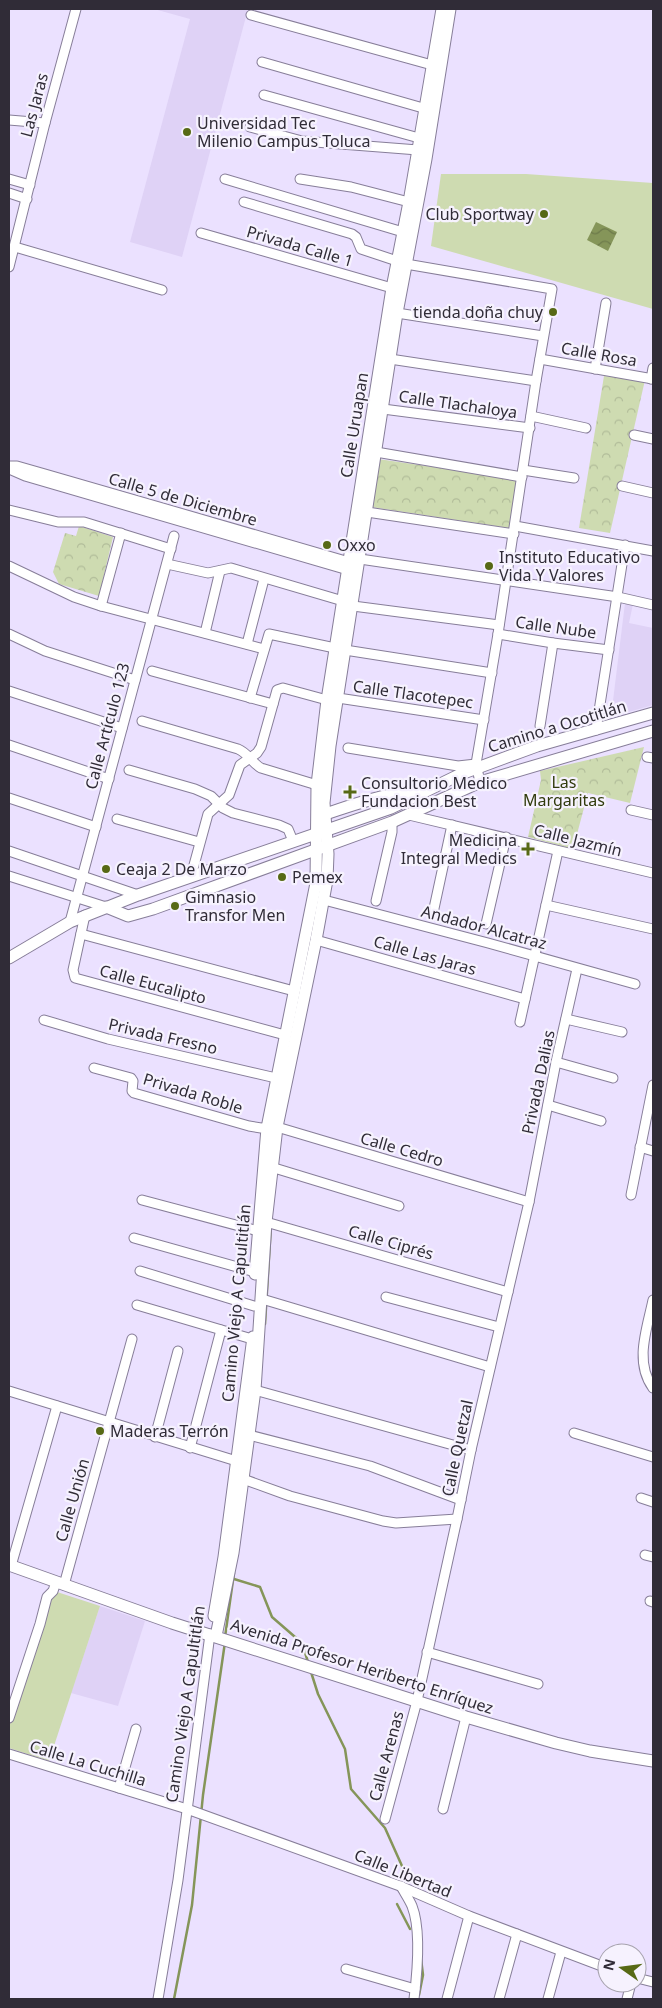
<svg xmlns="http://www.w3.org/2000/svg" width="662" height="2008" viewBox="0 0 662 2008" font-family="'Noto Sans',sans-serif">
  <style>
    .built { fill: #dfd2f6 }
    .forest { fill: url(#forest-crowns) }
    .pitch { fill: #cedbb1 }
    .water { fill: url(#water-waves) }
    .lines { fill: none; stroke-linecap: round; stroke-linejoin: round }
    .stream { stroke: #859559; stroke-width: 2.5 }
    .minor-casing { stroke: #877e99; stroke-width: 11 }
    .secondary-casing { stroke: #877e99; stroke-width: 13 }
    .minor { stroke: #fff; stroke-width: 9 }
    .secondary { stroke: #fff; stroke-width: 11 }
    .poi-dot { fill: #576915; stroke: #f6f2fe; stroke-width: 2 }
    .labels { text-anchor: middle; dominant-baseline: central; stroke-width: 4.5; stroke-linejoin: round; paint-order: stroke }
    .street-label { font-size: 16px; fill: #302c37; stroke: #f6f2fe }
    .poi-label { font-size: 16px; fill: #302c37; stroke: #f6f2fe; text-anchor: start }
    .park-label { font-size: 16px; fill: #313b0d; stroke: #f6f2fe }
  </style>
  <defs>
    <pattern id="forest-crowns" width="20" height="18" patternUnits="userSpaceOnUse" patternTransform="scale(1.25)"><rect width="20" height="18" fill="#cedbb1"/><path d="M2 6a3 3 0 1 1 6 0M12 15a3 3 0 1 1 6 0" fill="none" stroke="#b1bc99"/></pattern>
    <pattern id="water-waves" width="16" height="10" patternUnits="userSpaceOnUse" patternTransform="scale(1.25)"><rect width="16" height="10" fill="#859559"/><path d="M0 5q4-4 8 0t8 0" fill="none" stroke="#6d7a4a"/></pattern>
  </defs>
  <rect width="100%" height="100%" fill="#ebe1ff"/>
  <g class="built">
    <path d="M154 9H248L182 257 130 242 190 19Z"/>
    <path d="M625 603 633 604 629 623 653 628V705L611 717Z"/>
    <path d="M100 1606 145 1621 118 1706 71 1693Z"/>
  </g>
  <g class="forest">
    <path d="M604 376 645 380 610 533 579 528Z"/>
    <path d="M378 459 517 479 509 528 371 507Z"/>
    <path d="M79 526 113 537 99 596 59 584 53 572 65 533 76 536Z"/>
    <path d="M644 747 630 803 588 793 573 849 528 837 541 780 540 771Z"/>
  </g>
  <g class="pitch">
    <path d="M441 174H526L653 183V309L431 246Z"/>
    <path d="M54 1591 100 1606 49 1761 9 1748V1727Z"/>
  </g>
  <path class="water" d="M596 222 617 232 608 251 587 240Z"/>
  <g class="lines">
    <g class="stream">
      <path d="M265 1324 271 1225"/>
      <path d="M234 1579 260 1587 272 1617 302 1643 308 1662"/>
      <path d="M225 1637 234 1573"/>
      <path d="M311 1672 318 1694 345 1749 351 1789 385 1828 402 1866"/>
      <path d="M397 1904 410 1929"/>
      <path d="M419 1995 423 1975 421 1959"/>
      <path d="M174 1999 192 1905 203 1795 225 1642"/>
    </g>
    <defs>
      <g id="minor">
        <path d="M251 15 432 65"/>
        <path d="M262 62 430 110"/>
        <path d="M264 95 419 138"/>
        <path d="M9 120 45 123"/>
        <path d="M250 127 302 141 418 150"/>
        <path d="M9 179 30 185"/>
        <path d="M225 179 403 232"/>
        <path d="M300 179 351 187 409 202"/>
        <path d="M9 193 27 199"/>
        <path d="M244 202 352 234 356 237 361 249 406 264 552 289 536 381 498 634 476 764 480 782"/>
        <path d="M201 233 392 288"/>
        <path d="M15 247 162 290"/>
        <path d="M9 267 45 123 76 9"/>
        <path d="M397 313 543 336"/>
        <path d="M390 359 536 381"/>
        <path d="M540 359 653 379"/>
        <path d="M595 369 606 303"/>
        <path d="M651 379 653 368"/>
        <path d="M383 409 530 428"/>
        <path d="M531 416 586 428"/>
        <path d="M634 435 653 439"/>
        <path d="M376 452 522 477"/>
        <path d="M9 466H17L45 474 349 562"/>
        <path d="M9 469 25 476 348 570"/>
        <path d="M523 470 574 478"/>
        <path d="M622 486 653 493"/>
        <path d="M9 510 58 522H84L171 549"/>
        <path d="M367 512 514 534"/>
        <path d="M515 526 653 551"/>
        <path d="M360 559 618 597 653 605"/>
        <path d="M167 564 208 573 231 568 343 601"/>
        <path d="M9 566 74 597 101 606 264 649"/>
        <path d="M101 606 121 533"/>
        <path d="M353 606 499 625"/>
        <path d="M205 633 220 571"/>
        <path d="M9 634 45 651 135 680"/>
        <path d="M498 634 553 643 609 650"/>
        <path d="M247 644 264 579"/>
        <path d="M345 650 492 673"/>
        <path d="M152 671 273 704"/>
        <path d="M9 691 122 728"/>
        <path d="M250 698 269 634 335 648"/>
        <path d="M338 698 484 720"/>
        <path d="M142 721 238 749C248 753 252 763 261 768L317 785"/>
        <path d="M540 726 553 643"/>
        <path d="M596 730 625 545"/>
        <path d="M9 745 109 779"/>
        <path d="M348 748 458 766 476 764"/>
        <path d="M647 757 653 758"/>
        <path d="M129 770 195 789 211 796 223 808 233 813 279 825 288 829 293 841"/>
        <path d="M9 798 96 827"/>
        <path d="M631 810 653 815"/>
        <path d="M409 815 653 873"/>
        <path d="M117 819 199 842"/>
        <path d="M9 851 138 895"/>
        <path d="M9 876 106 907"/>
        <path d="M191 876 208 814 229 795 240 765 257 753 261 747 277 690 283 688 327 700"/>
        <path d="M324 900 488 943 635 984"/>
        <path d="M376 901 392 832V822"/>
        <path d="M546 905 653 929"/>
        <path d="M433 913 452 825"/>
        <path d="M85 915 73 970 75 978 285 1035"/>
        <path d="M70 922 174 536"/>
        <path d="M486 924 506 837"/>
        <path d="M81 934 294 991"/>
        <path d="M316 940 525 999"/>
        <path d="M566 1019 622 1032"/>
        <path d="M44 1020 108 1039 276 1078"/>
        <path d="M520 1022 558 851"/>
        <path d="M556 1062 613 1078"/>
        <path d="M94 1068 131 1078 133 1081 132 1091 134 1093 249 1126 261 1128 277 1127 529 1202"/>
        <path d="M548 1105 601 1121"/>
        <path d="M640 1147 653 1151"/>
        <path d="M271 1167 399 1206"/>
        <path d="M631 1195 653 1085"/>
        <path d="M142 1200 258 1231"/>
        <path d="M266 1222 508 1292"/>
        <path d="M134 1238 255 1272"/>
        <path d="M140 1271 254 1306"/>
        <path d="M386 1297 499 1327"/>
        <path d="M262 1299 490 1367"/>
        <path d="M653 1300C647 1329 634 1362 653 1388"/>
        <path d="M137 1305 252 1339"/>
        <path d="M255 1390 471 1450"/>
        <path d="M9 1391 243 1463"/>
        <path d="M574 1433 653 1457"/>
        <path d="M249 1435 370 1466 461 1500"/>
        <path d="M155 1437 178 1351"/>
        <path d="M190 1448 221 1330"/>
        <path d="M243 1479 290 1496 383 1521 396 1523 457 1519"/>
        <path d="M641 1498 653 1502"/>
        <path d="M645 1555 653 1557"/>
        <path d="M11 1566 57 1406"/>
        <path d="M64 1585 132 1339"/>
        <path d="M650 1601 653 1602"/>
        <path d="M427 1652 538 1684"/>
        <path d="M9 1718 40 1624 47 1597 53 1591 56 1582"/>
        <path d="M9 1754 187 1809 400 1886 469 1916 607 1968"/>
        <path d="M119 1788 136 1729"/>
        <path d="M443 1809 466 1717"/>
        <path d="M385 1819 417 1701 457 1519 471 1450 529 1202 556 1062 577 969"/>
        <path d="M401 1886C404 1892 409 1899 412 1906 421 1929 417 1975 414 1999"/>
        <path d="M346 1969 415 1989"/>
        <path d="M637 1978 653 1982"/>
        <path d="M158 1999 178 1880 210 1634"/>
        <path d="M447 1999 469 1916"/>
        <path d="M499 1999 517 1934"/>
        <path d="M548 1999 561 1952"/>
        <path d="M627 1999 631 1983"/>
      </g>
      <g id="secondary">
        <path d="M320 816C340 809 401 786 419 796"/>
        <path d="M106 907 128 916 153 909 392 822 480 782 653 731"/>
        <path d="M9 958 70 922 138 895 391 808 461 774 537 746 653 713"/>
        <path d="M255 1274 267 1128 316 883 317 785 327 700 392 288 409 202 442 9"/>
        <path d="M9 1565 172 1623 466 1717 556 1743 590 1751 653 1761"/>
        <path d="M214 1616 224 1557 253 1337"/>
        <path d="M216 1636 233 1553 255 1390 266 1222 277 1127 316 940 327 880 328 854 324 803 330 746 397 313 426 159 450 9"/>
      </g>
    </defs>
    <use href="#minor" class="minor-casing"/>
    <use href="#secondary" class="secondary-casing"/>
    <use href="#minor" class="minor"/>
    <use href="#secondary" class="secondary"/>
  </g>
  <g class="poi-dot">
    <circle cx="187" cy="132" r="5"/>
    <circle cx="544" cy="214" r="5"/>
    <circle cx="553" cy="312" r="5"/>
    <circle cx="327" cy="545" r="5"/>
    <circle cx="489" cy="566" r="5"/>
    <path d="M347.5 784.5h5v5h5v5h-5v5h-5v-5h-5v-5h5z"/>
    <path d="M525.5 841.5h5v5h5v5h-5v5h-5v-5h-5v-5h5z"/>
    <circle cx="106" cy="869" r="5"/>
    <circle cx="282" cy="877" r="5"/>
    <circle cx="175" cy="906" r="5"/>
    <circle cx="100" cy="1431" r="5"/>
  </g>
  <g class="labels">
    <g class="street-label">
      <text transform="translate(34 105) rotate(-75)">Las Jaras</text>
      <text transform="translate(300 246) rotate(16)">Privada Calle 1</text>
      <text transform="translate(599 354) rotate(10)">Calle Rosa</text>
      <text transform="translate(458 404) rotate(8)">Calle Tlachaloya</text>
      <text transform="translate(354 425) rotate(-81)">Calle Uruapan</text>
      <text transform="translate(183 499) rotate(16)">Calle 5 de Diciembre</text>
      <text transform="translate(556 627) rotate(8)">Calle Nube</text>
      <text transform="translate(413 694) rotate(8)">Calle Tlacotepec</text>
      <text transform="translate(107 726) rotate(-75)">Calle Artículo 123</text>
      <text transform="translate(557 726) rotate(-17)">Camino a Ocotitlán</text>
      <text transform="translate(578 840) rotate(14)">Calle Jazmín</text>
      <text transform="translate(484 927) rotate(15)">Andador Alcatraz</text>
      <text transform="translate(425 955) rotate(16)">Calle Las Jaras</text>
      <text transform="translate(153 984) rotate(15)">Calle Eucalipto</text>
      <text transform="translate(163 1036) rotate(13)">Privada Fresno</text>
      <text transform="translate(538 1082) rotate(-78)">Privada Dalias</text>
      <text transform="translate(193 1093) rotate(17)">Privada Roble</text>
      <text transform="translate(402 1149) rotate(16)">Calle Cedro</text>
      <text transform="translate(391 1242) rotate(16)">Calle Ciprés</text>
      <text transform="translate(236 1303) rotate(-85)">Camino Viejo A Capultitlán</text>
      <text transform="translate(457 1448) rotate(-78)">Calle Quetzal</text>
      <text transform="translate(72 1500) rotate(-74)">Calle Unión</text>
      <text transform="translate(362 1666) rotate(18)">Avenida Profesor Heriberto Enríquez</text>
      <text transform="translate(185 1704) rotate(-82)">Camino Viejo A Capultitlán</text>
      <text transform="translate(386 1756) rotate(-75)">Calle Arenas</text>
      <text transform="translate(88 1763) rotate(17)">Calle La Cuchilla</text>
      <text transform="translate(403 1873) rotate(22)">Calle Libertad</text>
    </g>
    <g class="poi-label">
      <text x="197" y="123">Universidad Tec<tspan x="197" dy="18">Milenio Campus Toluca</tspan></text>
      <text x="534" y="214" text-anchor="end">Club Sportway</text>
      <text x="543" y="312" text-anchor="end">tienda doña chuy</text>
      <text x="337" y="545">Oxxo</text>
      <text x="499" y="557">Instituto Educativo<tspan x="499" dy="18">Vida Y Valores</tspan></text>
      <text x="361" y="783">Consultorio Medico<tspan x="361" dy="18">Fundacion Best</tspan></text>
      <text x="517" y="840" text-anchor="end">Medicina<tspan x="517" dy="18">Integral Medics</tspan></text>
      <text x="116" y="869">Ceaja 2 De Marzo</text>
      <text x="292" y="877">Pemex</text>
      <text x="185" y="897">Gimnasio<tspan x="185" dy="18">Transfor Men</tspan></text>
      <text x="110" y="1431">Maderas Terrón</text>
    </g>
    <g class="park-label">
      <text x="564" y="782">Las<tspan x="564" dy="18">Margaritas</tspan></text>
    </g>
  </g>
  <rect width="662" height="2008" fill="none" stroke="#302c37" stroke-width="20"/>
  <g transform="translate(622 1968) rotate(284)"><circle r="24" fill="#f6f2fe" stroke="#a7a3ae"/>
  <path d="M0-4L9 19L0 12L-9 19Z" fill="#576915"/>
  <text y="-8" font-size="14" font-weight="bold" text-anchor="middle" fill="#302c37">N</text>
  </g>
</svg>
